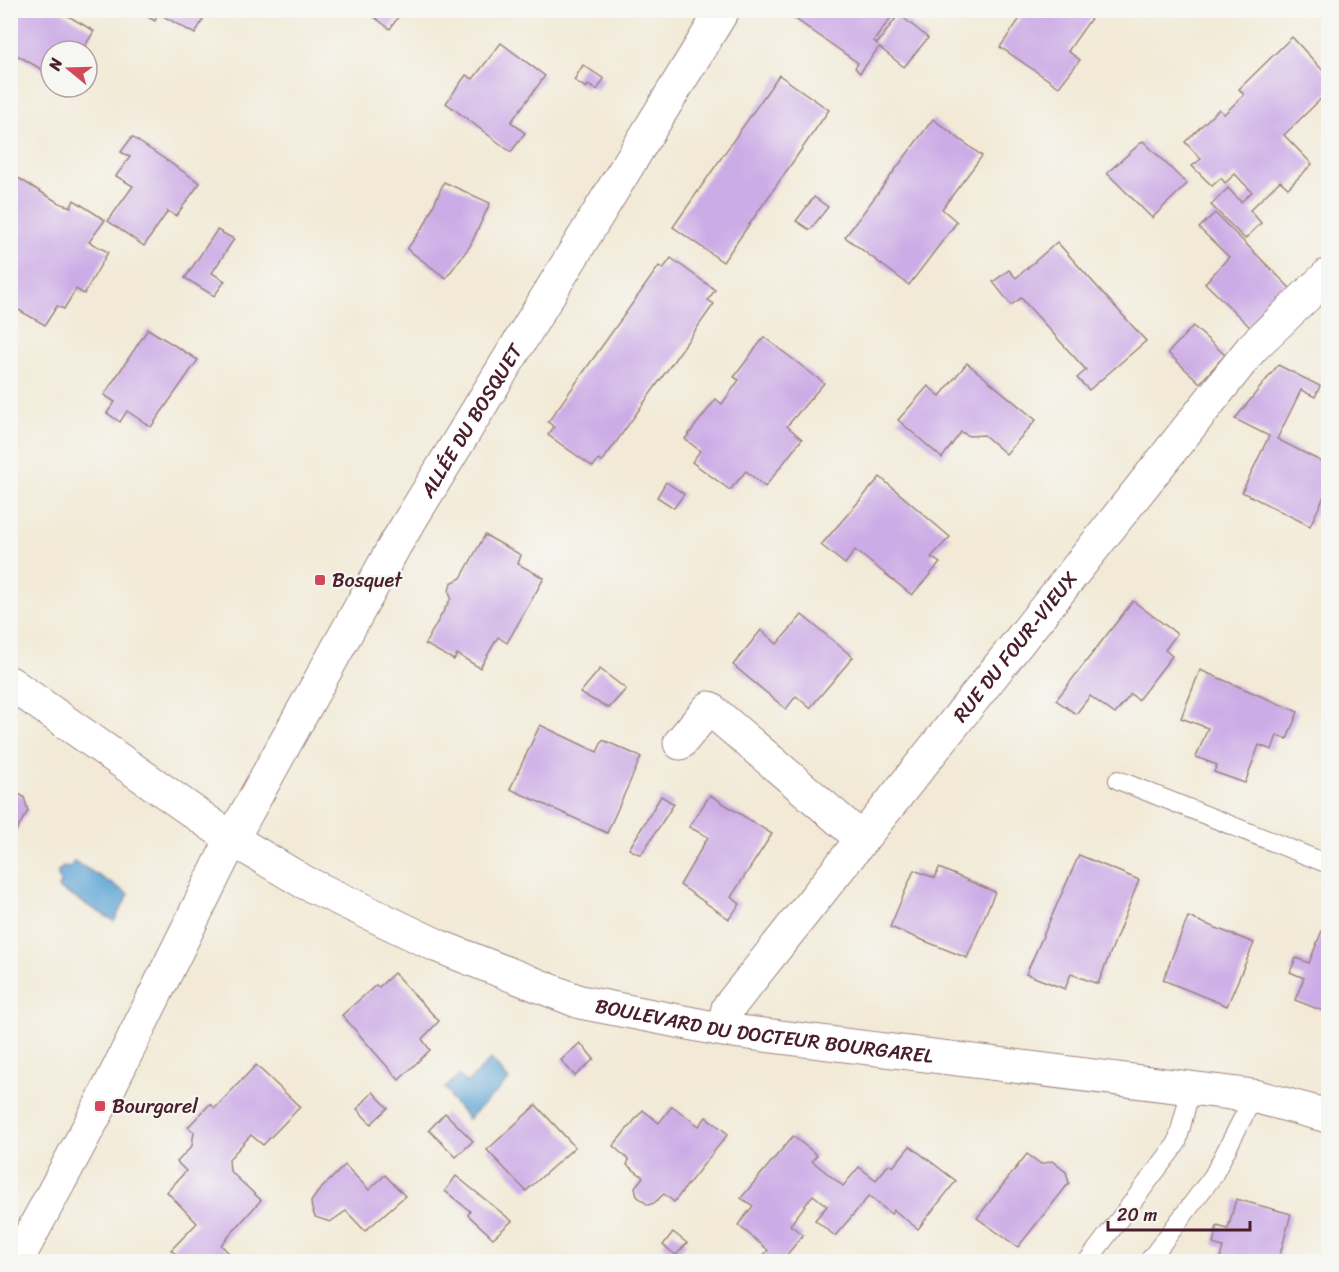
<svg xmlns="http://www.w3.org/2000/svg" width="1339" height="1272" viewBox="0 0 1339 1272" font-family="Sriracha,sans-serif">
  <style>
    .water { fill: #5fa5d5; stroke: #546280; stroke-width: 1.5 }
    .building { fill: #ccace6 }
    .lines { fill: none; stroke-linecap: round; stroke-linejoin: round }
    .lane-casing { stroke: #9e8481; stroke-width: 20 }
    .street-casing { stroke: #9e8481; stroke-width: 35 }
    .secondary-casing { stroke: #9e8481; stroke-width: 35 }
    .lane { stroke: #fff; stroke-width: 18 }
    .street { stroke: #fff; stroke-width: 33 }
    .secondary { stroke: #fff; stroke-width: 33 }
    .poi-dot { fill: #d1495b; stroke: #f6f6f2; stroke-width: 2 }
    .labels { text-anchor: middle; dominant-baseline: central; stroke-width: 4.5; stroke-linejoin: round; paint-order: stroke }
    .street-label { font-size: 20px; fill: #4a1f2b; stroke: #f6f6f2 }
    .poi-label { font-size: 20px; fill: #4a1f2b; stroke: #f6f6f2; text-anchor: start }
  </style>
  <rect width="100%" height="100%" fill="#f6f6f2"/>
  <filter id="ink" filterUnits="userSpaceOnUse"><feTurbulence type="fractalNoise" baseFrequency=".0167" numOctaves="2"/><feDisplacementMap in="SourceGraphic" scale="12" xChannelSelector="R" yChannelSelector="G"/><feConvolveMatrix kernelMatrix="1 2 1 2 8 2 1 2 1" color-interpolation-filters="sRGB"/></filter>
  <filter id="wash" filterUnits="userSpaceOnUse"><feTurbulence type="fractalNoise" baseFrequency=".008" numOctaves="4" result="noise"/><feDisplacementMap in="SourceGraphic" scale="24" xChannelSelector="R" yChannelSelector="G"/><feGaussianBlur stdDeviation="1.35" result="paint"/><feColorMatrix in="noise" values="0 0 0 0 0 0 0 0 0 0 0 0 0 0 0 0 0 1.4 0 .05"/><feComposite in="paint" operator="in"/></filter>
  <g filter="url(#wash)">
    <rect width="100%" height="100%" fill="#f2ead7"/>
    <g class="water">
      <path d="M74 861 129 894 114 921 58 888 62 882 58 877V871L63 867 70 868Z"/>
      <path d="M491 1059 509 1080 468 1119 450 1098 452 1096 445 1088 459 1076 467 1083Z"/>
    </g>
    <g id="blocks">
      <g class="building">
        <path d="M10 10H58L94 31 82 51H51V75L10 51Z"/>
        <path d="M136 10H208L195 34 158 13 155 21Z"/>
        <path d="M365 10H403L390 29Z"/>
        <path d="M789 10H896L874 41 877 44 899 14 928 38 904 67 879 47 860 73 855 68 858 63 787 13Z"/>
        <path d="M1026 10H1097L1068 51 1080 60 1059 87 1000 47Z"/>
        <path d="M1292 37 1327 75 1328 73V92L1284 135 1312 164 1288 188 1280 181 1250 210 1261 223 1245 239 1211 205 1228 188 1241 202 1252 192 1235 174 1225 183 1221 178 1212 186 1192 166 1201 159 1185 142 1219 109 1224 114 1244 95 1239 89Z"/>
        <path d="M501 43 545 76 511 122 525 133 511 152 446 103 466 75 473 79Z"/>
        <path d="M583 65 604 79 597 90 588 85 586 88 574 80Z"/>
        <path d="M779 75 829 110 723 262 673 227Z"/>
        <path d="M933 119 982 156 942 209 957 222 909 285 845 237Z"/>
        <path d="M132 137 200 183 176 216 168 211 144 246 108 221 133 186 116 176 130 157 121 152Z"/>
        <path d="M1143 141 1187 184 1152 218 1107 173Z"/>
        <path d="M10 173 59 203 71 207 74 200 105 220 89 242 108 252 84 294 76 289 64 309 57 306 45 325 10 305V292L14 287 10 285Z"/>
        <path d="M444 182 490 203 470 246 446 278 407 249 425 224Z"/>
        <path d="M814 197 828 207 810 230 796 221Z"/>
        <path d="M1215 213 1294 292 1255 332 1205 283 1229 257 1199 228Z"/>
        <path d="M217 230 234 239 212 273 225 281 214 296 185 278Z"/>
        <path d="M1057 242 1146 341 1089 390 1077 378 1086 370 1021 298 1011 305 993 282 1009 270 1016 278Z"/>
        <path d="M671 258 715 290 708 300 714 304 602 462 598 460 593 467 548 435 554 427 548 422 659 266 663 269Z"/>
        <path d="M1193 326 1225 355 1200 383 1168 353Z"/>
        <path d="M148 329 198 360 151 427 127 411 120 422 107 413 115 402 104 395Z"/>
        <path d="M764 337 824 383 787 426 802 439 765 487 746 471 730 490 692 462 700 451 685 439 716 399 722 404 739 380 734 377Z"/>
        <path d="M967 363 1036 420 1006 454 984 435 969 436 961 432 942 458 898 420 928 386 940 396Z"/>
        <path d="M1278 365 1320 386 1315 397 1301 390 1277 439 1328 465V488L1310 526 1242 492 1269 436 1235 419Z"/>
        <path d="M880 477 950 537 931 557 940 563 912 595 855 550 845 564 821 545Z"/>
        <path d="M666 482 684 494 674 508 657 497Z"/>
        <path d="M485 535 521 555 518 564 544 578 507 643 498 637 480 668 457 654 454 660 425 644 451 598 449 591 451 583 461 578Z"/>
        <path d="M1133 601 1177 634 1165 650 1172 656 1138 700 1131 694 1115 714 1090 696 1076 714 1056 700Z"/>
        <path d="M802 615 853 657 810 708 796 696 786 709 733 665 761 630 777 644Z"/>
        <path d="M600 669 626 689 609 708 580 693Z"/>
        <path d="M1200 670 1298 712 1287 739 1277 735 1272 750 1259 745 1245 783 1214 772 1217 765 1196 757 1208 728 1181 718Z"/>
        <path d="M540 725 597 752 603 740 641 757 607 833 510 789Z"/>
        <path d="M10 789 24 797 28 811 10 841Z"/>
        <path d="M710 795 772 834 731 897 740 904 729 919 680 885 708 837 689 827Z"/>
        <path d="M661 796 674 804 641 855 629 849Z"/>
        <path d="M1079 855 1139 880 1098 984 1071 974 1065 989 1026 974Z"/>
        <path d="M939 868 995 892 967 958 890 927 914 870 935 878Z"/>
        <path d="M1188 917 1254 943 1227 1006 1163 980Z"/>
        <path d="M1323 928 1328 930V1013L1295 1000 1304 978 1290 972 1296 958 1309 963Z"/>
        <path d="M394 973 439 1021 422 1039 430 1050 399 1080 342 1015 376 985 379 987Z"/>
        <path d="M580 1043 594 1059 575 1076 561 1060Z"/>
        <path d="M256 1065 300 1107 263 1145 251 1135 229 1159 230 1171 261 1200 221 1245 230 1254 223 1262H185L171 1250 197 1223 167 1192 186 1171 177 1162 192 1146 194 1132 188 1127 210 1104 215 1108Z"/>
        <path d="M373 1092 388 1108 371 1124 357 1109Z"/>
        <path d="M536 1105 575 1147 526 1191 487 1150Z"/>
        <path d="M672 1106 699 1126 706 1117 728 1134 674 1202 664 1194 654 1203 648 1205 637 1196 635 1187 643 1177 627 1165 629 1160 613 1146 643 1110 659 1123Z"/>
        <path d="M445 1113 473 1141 456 1157 429 1130Z"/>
        <path d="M793 1136 817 1155 812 1161 843 1186 859 1167 876 1180 889 1164 893 1167 910 1146 956 1181 918 1229 894 1210 891 1214 869 1196 835 1236 815 1220 827 1206 813 1195 790 1225 803 1235 781 1262H772L764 1255 768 1250 738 1225 753 1206 741 1198Z"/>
        <path d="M1027 1154 1041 1164 1052 1161 1066 1172 1069 1183 1018 1247 977 1218Z"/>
        <path d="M345 1165 369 1190 385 1175 405 1196 365 1231 346 1211 330 1222 315 1217 312 1209 311 1202 317 1193Z"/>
        <path d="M456 1176 512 1221 493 1238 468 1215 470 1211 445 1191Z"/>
        <path d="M1236 1199 1291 1214 1278 1262H1219L1223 1247 1213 1244 1217 1226 1228 1229Z"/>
        <path d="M673 1232 687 1243 676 1255 663 1245Z"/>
      </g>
    </g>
  </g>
  <g filter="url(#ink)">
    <use href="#blocks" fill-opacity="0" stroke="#9e8481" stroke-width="1.5"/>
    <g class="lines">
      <defs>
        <g id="lane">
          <path d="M1118 780 1328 864"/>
          <path d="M1087 1262 1177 1143 1191 1088"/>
          <path d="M1148 1262 1213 1176 1254 1096"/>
        </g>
        <g id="street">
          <path d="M680 743 709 708 862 839"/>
          <path id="s1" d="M232 839 395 545 723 10"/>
          <path id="s2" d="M724 1030 728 1008 1252 348 1328 275"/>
        </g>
        <g id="secondary">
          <path id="s3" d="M10 683 232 839 304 882 438 946 580 1002 724 1030 1254 1096 1328 1116"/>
          <path d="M16 1262 100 1106 232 839"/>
        </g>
      </defs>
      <use href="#lane" class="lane-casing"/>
      <use href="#street" class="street-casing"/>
      <use href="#secondary" class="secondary-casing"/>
      <use href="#lane" class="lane"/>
      <use href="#street" class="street"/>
      <use href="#secondary" class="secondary"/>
    </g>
  </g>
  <g class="poi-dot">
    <rect x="314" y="574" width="12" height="12" rx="3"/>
    <rect x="94" y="1100" width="12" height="12" rx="3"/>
  </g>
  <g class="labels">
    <g class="street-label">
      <text stroke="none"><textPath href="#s1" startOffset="482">ALLÉE DU BOSQUET</textPath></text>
      <text stroke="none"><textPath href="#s2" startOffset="484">RUE DU FOUR-VIEUX</textPath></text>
      <text stroke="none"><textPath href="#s3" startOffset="843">BOULEVARD DU DOCTEUR BOURGAREL</textPath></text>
    </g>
    <g class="poi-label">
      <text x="332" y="580">Bosquet</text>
      <text x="112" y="1106">Bourgarel</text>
    </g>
  </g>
  <rect width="1339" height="1272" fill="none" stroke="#f6f6f2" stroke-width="36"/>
  <g transform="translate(69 69) rotate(289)"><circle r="28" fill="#f6f6f2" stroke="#b1a0a2" stroke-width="1.5"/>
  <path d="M0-4.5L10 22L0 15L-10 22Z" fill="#d1495b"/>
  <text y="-9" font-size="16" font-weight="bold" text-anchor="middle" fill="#4a1f2b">N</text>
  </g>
  <path d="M1108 1221v9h142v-9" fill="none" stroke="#4a1f2b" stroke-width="3"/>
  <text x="1117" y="1221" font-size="18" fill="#4a1f2b" stroke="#f6f6f2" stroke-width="4.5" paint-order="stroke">20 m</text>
</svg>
